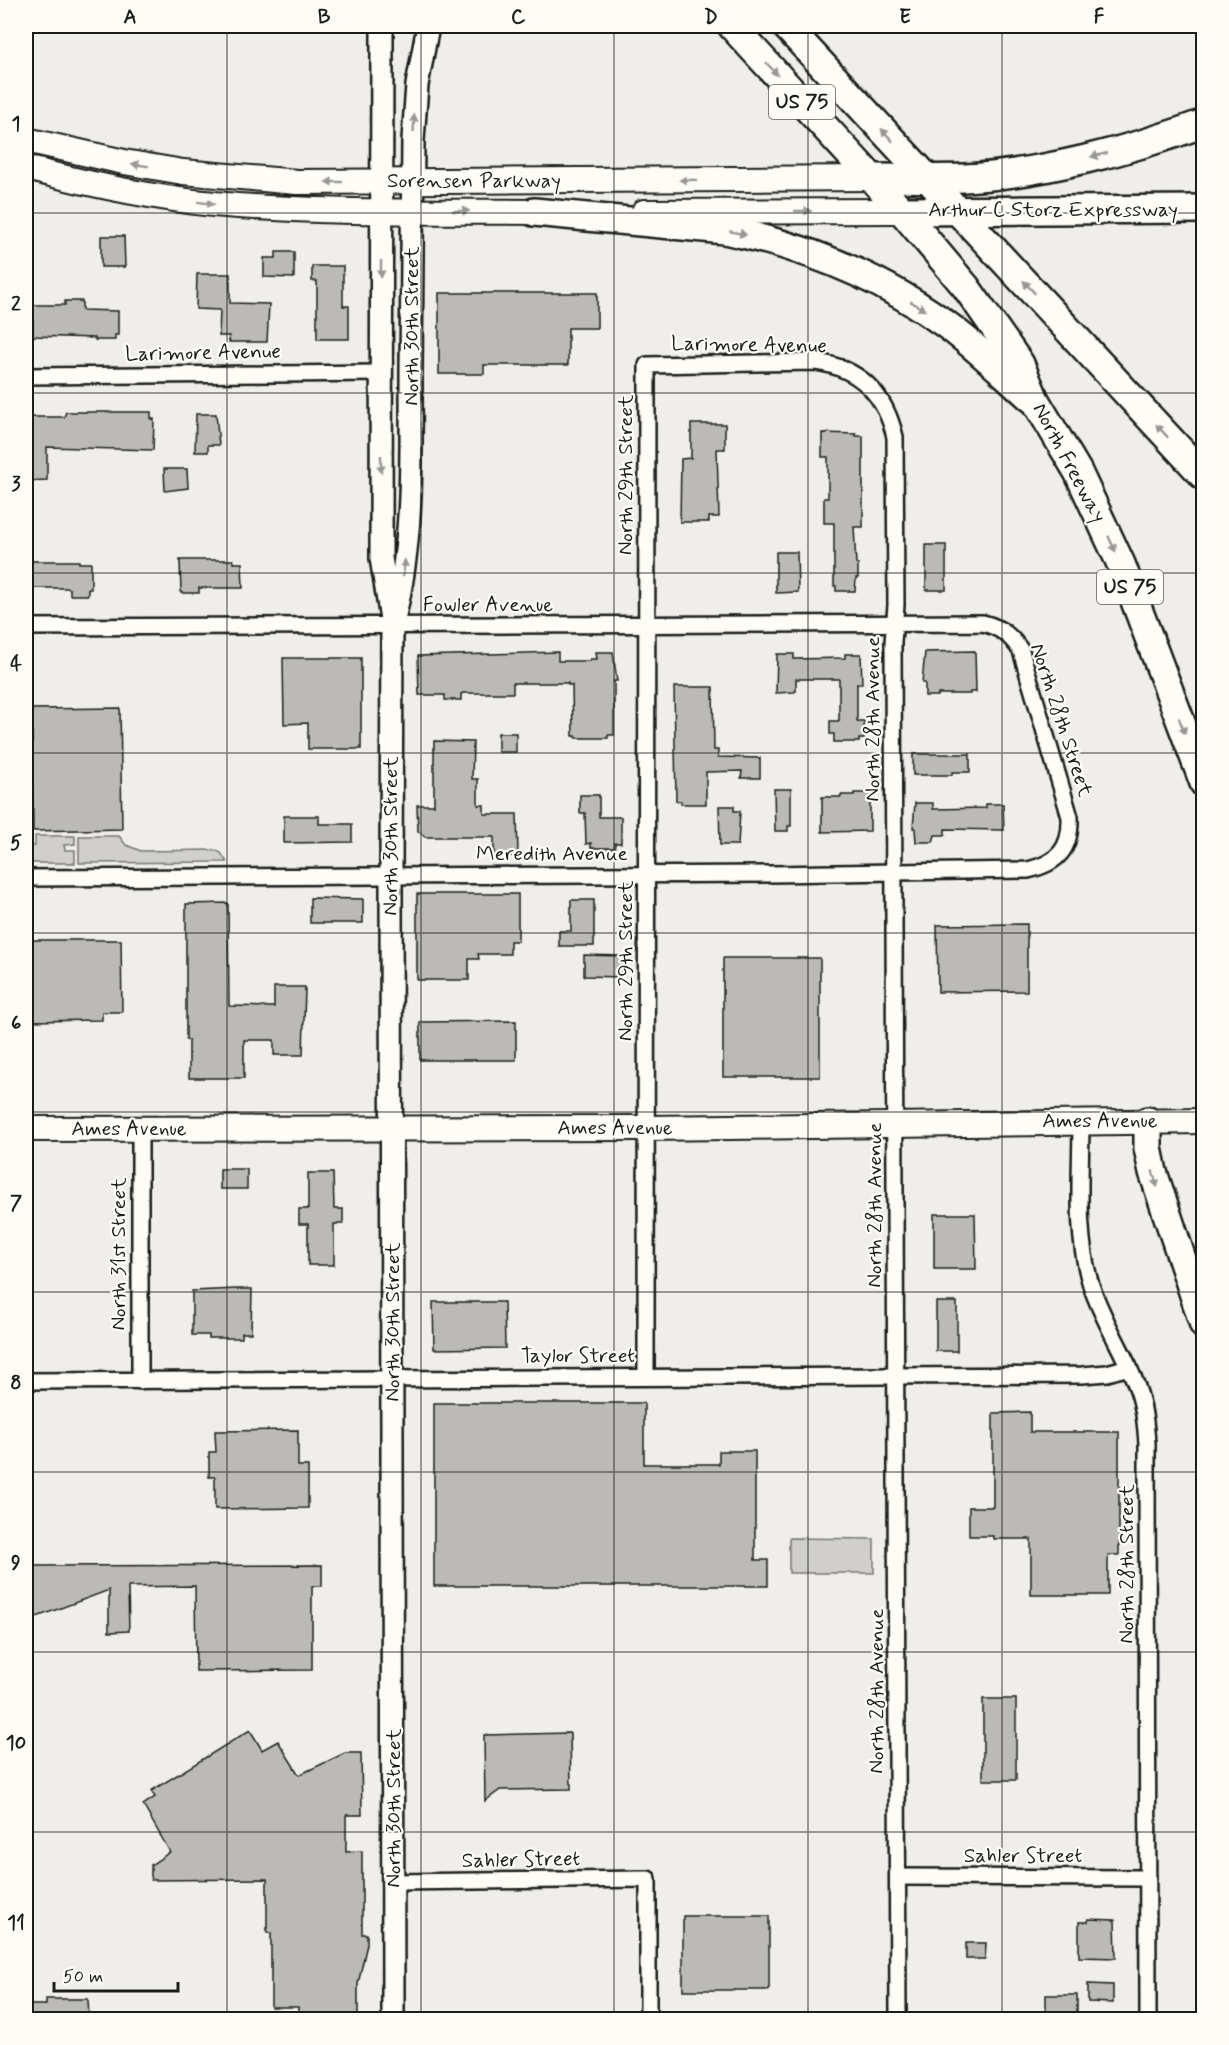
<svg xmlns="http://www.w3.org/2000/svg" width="1229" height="2045" viewBox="0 0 1229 2045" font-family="Mynerve,sans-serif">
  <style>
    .green { fill: #d0cfcc; stroke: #767674; stroke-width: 1.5 }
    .building { fill: #bbbab6; stroke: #1c1c1c; stroke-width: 1.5 }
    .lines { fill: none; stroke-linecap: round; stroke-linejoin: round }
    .street-casing { stroke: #1c1c1c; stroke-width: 20 }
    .secondary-casing { stroke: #1c1c1c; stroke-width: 26 }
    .primary-casing { stroke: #1c1c1c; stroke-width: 28 }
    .highway-casing { stroke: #1c1c1c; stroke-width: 32 }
    .street { stroke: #fdfcf7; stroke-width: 15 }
    .secondary { stroke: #fdfcf7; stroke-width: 21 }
    .primary { stroke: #fdfcf7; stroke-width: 24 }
    .highway { stroke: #fdfcf7; stroke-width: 27 }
    .oneway { fill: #989794 }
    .grid { fill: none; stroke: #1c1c1c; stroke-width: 1.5; stroke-opacity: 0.55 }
    .labels { text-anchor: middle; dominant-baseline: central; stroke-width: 4.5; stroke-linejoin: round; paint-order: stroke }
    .shield { fill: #fdfcf7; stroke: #605f5e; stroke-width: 1.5 }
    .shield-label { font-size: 20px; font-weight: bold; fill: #1c1c1c }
    .street-label { font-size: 21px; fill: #1c1c1c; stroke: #fdfcf7 }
    .neatline { fill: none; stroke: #1c1c1c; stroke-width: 2 }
    .grid-label { font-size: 20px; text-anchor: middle; font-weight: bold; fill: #1c1c1c }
  </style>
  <rect width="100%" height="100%" fill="#f0eeea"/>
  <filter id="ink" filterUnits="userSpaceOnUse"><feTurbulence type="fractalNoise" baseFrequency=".0167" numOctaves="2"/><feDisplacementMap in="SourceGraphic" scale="12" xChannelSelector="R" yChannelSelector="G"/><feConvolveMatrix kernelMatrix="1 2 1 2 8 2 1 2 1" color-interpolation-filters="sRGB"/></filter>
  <g filter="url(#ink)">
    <g class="green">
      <path d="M35 836H75V844L64 845 65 850H75V863H26V846H35Z"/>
      <path d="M79 836H119L126 845 141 851 215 850 221 853 227 862 79 863Z"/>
      <path d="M789 1538 874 1539V1573H789Z"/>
    </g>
    <g class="building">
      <path d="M101 236H124L125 267H101Z"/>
      <path d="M276 252H294V278L264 277V258H276Z"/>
      <path d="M312 266H343V306H349V339H317V281H312Z"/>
      <path d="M197 274H230V303L269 304 267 342H229V336H219L220 310 196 309Z"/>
      <path d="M439 293H597V328H568V365H484V374H439Z"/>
      <path d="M65 301H82V310L118 311V335H115V340H95V338L33 336V305H65Z"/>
      <path d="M66 412H151V419H154L153 450 47 447V480L27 481V417H64Z"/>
      <path d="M196 414H216L219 445H208V452H195Z"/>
      <path d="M691 424H725V449H717L719 517H709V522H680L681 459 691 458Z"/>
      <path d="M822 433 856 434V436H863V527H854L856 564H858V578H856L855 591H836V586H834V523H824V498H828V457H822Z"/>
      <path d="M164 469H187L188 488 165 491Z"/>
      <rect x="926" y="545" width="20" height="45"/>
      <path d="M776 552H797L798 592 776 593Z"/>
      <path d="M180 560H233V563H242L243 588H199V593H181Z"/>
      <path d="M30 561H79V563H91V589H88V595H70V589L67 588H30Z"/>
      <path d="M975 651 976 692H970V694H938V696H925V683H922L925 652Z"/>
      <path d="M558 652V661H590V659H597L596 652H613L617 681H614V735H608V738H576V736H573L572 685H568V683H513V693H463L461 694V700H445V695H419L418 656Z"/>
      <path d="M777 654H794V659L845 658V654H861L862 684H857V721H864V739H859V742H834V734H830V721H839V679H796V691L794 692 776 693Z"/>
      <path d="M283 658H361V749H308V723L284 724Z"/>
      <path d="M674 687H713L714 750H718V757L760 758V778H741L742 771 706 772V804H681V801H676Z"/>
      <path d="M120 708 122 829 33 831 32 709Z"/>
      <rect x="498" y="733" width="18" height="19"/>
      <path d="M434 741 473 742 472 779H478V805H484V814H517L518 856H494V837H425L418 831 417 805H434Z"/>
      <path d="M913 754H970V772H952V775H913Z"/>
      <path d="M774 789H791V826H788V831H775Z"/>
      <path d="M854 793H870V831L822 832V797H841V795H854Z"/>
      <path d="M580 795H599V817H621V843H615V848H591V843L586 844 585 813H580Z"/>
      <path d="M915 803H933V809L986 808V804H1003L1004 830 945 829V835H935L933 842H916L915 828H913Z"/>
      <path d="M719 806H734V811H740L738 845H720Z"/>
      <path d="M284 816H319V824H352V842L284 843Z"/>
      <path d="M417 894H518V941H510V954H478L479 959H469V980H417Z"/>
      <path d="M310 898 363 899V923H310Z"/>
      <path d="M571 900H594V946H559V931H571Z"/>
      <path d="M228 903 229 1006 274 1007V987H305L303 1055H274V1040H244V1078H189V1040H186V904Z"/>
      <path d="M1027 924V991L938 992 937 925Z"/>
      <path d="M26 940H121L122 1012H102V1020L26 1021Z"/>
      <path d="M584 955 622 956 621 977 584 976Z"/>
      <rect x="723" y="958" width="97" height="119"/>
      <path d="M516 1021V1060H420V1022Z"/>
      <rect x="220" y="1169" width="27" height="20"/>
      <path d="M308 1173H333L334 1209H343V1224H334V1265H308V1224H299V1209H308Z"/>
      <path d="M934 1214H975L976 1269H934Z"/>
      <path d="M238 1289H252L251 1333H242V1338H209V1335H192V1291Z"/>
      <path d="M433 1302H504L505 1348 434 1349Z"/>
      <rect x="936" y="1302" width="21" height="49"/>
      <path d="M434 1403H644V1464H719V1451H755V1560H768V1586H434Z"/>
      <path d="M1030 1412V1432H1119V1555H1108V1595H1031V1539H993V1536H969V1507H993V1413Z"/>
      <path d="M298 1430V1466H308V1508L215 1509V1477H209V1452H216L215 1431Z"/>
      <path d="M322 1565V1586H312V1670L196 1671 195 1586 128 1587 129 1631 109 1632V1590L26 1621V1566Z"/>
      <rect x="983" y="1699" width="33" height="81"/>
      <path d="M250 1730 262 1750 278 1741 299 1775 345 1753H361L362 1815H346V1852L362 1851V1934H367V1944L358 1984V2019H298V2007H271V1933H267V1879L151 1880V1865L170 1852 143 1805 155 1797 151 1791Z"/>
      <path d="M570 1733 571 1789 500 1790 485 1801 484 1735Z"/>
      <rect x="683" y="1916" width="86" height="74"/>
      <path d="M1088 1919 1115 1920 1116 1958 1079 1957V1922H1088Z"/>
      <path d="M966 1943H986L985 1959H966Z"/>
      <path d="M1088 1984 1113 1985V2003L1088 2002Z"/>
      <path d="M1046 1995H1077V2017L1046 2016Z"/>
      <path d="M46 1999H88L89 2019H26V2005H46Z"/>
    </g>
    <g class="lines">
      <defs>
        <g id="street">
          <path d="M26 376 381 373"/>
          <path d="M26 627 983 623C1002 628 1011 636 1021 651L1070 817C1071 849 1058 863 1028 870L770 874 26 878"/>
          <path d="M1081 1121C1081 1173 1075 1235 1091 1285 1103 1322 1126 1354 1138 1390 1144 1407 1146 1426 1147 1444L1148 2020"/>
          <path d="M646 1377 647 365 816 362C860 368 885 394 895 437L896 605 893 642C894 1101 898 1560 898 2020"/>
          <path d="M26 1381 1082 1375 1107 1373 1129 1367"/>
          <path d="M140 1381V1128"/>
          <path d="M898 1877 1148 1878"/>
          <path d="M394 1882 648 1879V2020"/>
        </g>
        <g id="secondary">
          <path d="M382 26 381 558 392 625 391 875 393 2020"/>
          <path d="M394 619C414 539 411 456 411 373 411 295 413 218 413 140L417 85 428 26"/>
        </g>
        <g id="primary">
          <path d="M26 140 124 162 183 172 297 182 873 178"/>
          <path d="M26 168C88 184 150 198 214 204 326 214 439 211 552 212"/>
          <path d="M644 212 902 211"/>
          <path d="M26 1129 646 1128 1204 1121"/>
        </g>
        <g id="highway">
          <path d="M732 26 902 211 966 287 1020 364 1035 400 1078 472 1121 564 1204 783"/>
          <path d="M786 26 1204 476"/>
          <path d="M873 178C903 178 934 179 964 178 1040 174 1132 150 1204 123"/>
          <path d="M902 211 1204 209"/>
          <path d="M534 212 725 230C803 246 879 276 944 323 975 345 1003 373 1031 398"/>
          <path d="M1148 1121V1148L1153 1172 1204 1325"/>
        </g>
      </defs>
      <use href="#street" class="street-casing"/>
      <use href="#secondary" class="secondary-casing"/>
      <use href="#primary" class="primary-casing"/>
      <use href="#highway" class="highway-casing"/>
      <use href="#street" class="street"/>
      <use href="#secondary" class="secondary"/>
      <use href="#primary" class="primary"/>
      <use href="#highway" class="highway"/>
    </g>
    <defs><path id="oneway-solid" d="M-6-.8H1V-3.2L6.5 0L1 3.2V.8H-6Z" transform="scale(1.5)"/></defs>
    <g class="oneway">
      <use href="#oneway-solid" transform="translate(772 69) rotate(47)"/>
      <use href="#oneway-solid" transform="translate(414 123) rotate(-87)"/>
      <use href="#oneway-solid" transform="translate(887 135) rotate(-133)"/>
      <use href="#oneway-solid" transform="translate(1099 155) rotate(166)"/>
      <use href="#oneway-solid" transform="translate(140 165) rotate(-171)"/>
      <use href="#oneway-solid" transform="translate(688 180) rotate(179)"/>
      <use href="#oneway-solid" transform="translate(334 182) rotate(-180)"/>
      <use href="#oneway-solid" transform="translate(206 203) rotate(7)"/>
      <use href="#oneway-solid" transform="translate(461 211)"/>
      <use href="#oneway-solid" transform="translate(803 211)"/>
      <use href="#oneway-solid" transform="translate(738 233) rotate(12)"/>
      <use href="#oneway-solid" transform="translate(381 269) rotate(90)"/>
      <use href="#oneway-solid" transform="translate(1029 287) rotate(-133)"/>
      <use href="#oneway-solid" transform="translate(918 306) rotate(32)"/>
      <use href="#oneway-solid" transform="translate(1162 431) rotate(-133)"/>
      <use href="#oneway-solid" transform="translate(381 464) rotate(90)"/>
      <use href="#oneway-solid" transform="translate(1112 544) rotate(65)"/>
      <use href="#oneway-solid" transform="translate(404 568) rotate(-84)"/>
      <use href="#oneway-solid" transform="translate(1182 726) rotate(69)"/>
      <use href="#oneway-solid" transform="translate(1155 1179) rotate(74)"/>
    </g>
  </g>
  <path class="grid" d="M227 26V2020M421 26V2020M614 26V2020M808 26V2020M1002 26V2020M26 213H1204M26 393H1204M26 573H1204M26 753H1204M26 933H1204M26 1112H1204M26 1292H1204M26 1472H1204M26 1652H1204M26 1832H1204"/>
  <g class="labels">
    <g class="shield">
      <rect x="769" y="85" width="66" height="34" rx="4.5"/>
      <rect x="1097" y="570" width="66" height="34" rx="4.5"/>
    </g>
    <g class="shield-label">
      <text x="802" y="102">US 75</text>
      <text x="1130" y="587">US 75</text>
    </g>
    <g class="street-label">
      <text x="474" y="181">Sorensen Parkway</text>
      <text x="1053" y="210">Arthur C Storz Expressway</text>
      <text transform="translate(412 326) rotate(-90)">North 30th Street</text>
      <text transform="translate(749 345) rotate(1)">Larimore Avenue</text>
      <text transform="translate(203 353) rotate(-1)">Larimore Avenue</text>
      <text transform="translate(1069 463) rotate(62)">North Freeway</text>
      <text transform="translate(626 475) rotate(-90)">North 29th Street</text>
      <text x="488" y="605">Fowler Avenue</text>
      <text transform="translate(873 719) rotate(-90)">North 28th Avenue</text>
      <text transform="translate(1061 720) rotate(72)">North 28th Street</text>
      <text transform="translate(391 836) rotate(-90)">North 30th Street</text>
      <text x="552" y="854">Meredith Avenue</text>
      <text transform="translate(626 961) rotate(-90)">North 29th Street</text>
      <text x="1100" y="1121">Ames Avenue</text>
      <text x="615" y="1128">Ames Avenue</text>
      <text x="129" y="1129">Ames Avenue</text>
      <text transform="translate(875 1205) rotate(-90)">North 28th Avenue</text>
      <text transform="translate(119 1254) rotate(-90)">North 31st Street</text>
      <text transform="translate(393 1322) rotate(-90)">North 30th Street</text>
      <text x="578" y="1356">Taylor Street</text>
      <text transform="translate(1127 1564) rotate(-90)">North 28th Street</text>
      <text transform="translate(877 1691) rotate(-90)">North 28th Avenue</text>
      <text transform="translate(394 1808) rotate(-90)">North 30th Street</text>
      <text x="1023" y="1856">Sahler Street</text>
      <text transform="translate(521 1860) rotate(-1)">Sahler Street</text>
    </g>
  </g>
  <rect width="1229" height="2045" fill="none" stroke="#fdfcf7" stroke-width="66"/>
  <path d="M54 1982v9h124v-9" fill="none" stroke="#1c1c1c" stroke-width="3"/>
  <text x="63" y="1982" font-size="18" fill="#1c1c1c" stroke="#fdfcf7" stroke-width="4.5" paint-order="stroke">50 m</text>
  <rect x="33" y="33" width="1163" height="1979" class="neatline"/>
  <g class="grid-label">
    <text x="130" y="23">A</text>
    <text x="324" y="23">B</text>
    <text x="518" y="23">C</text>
    <text x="711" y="23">D</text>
    <text x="905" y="23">E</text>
    <text x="1099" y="23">F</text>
    <text x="16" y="130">1</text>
    <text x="16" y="310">2</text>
    <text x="16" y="490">3</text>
    <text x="16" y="670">4</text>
    <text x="16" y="849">5</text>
    <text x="16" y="1029">6</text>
    <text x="16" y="1209">7</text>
    <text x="16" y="1389">8</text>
    <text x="16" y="1569">9</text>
    <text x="16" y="1749">10</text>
    <text x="16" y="1929">11</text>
  </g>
</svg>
